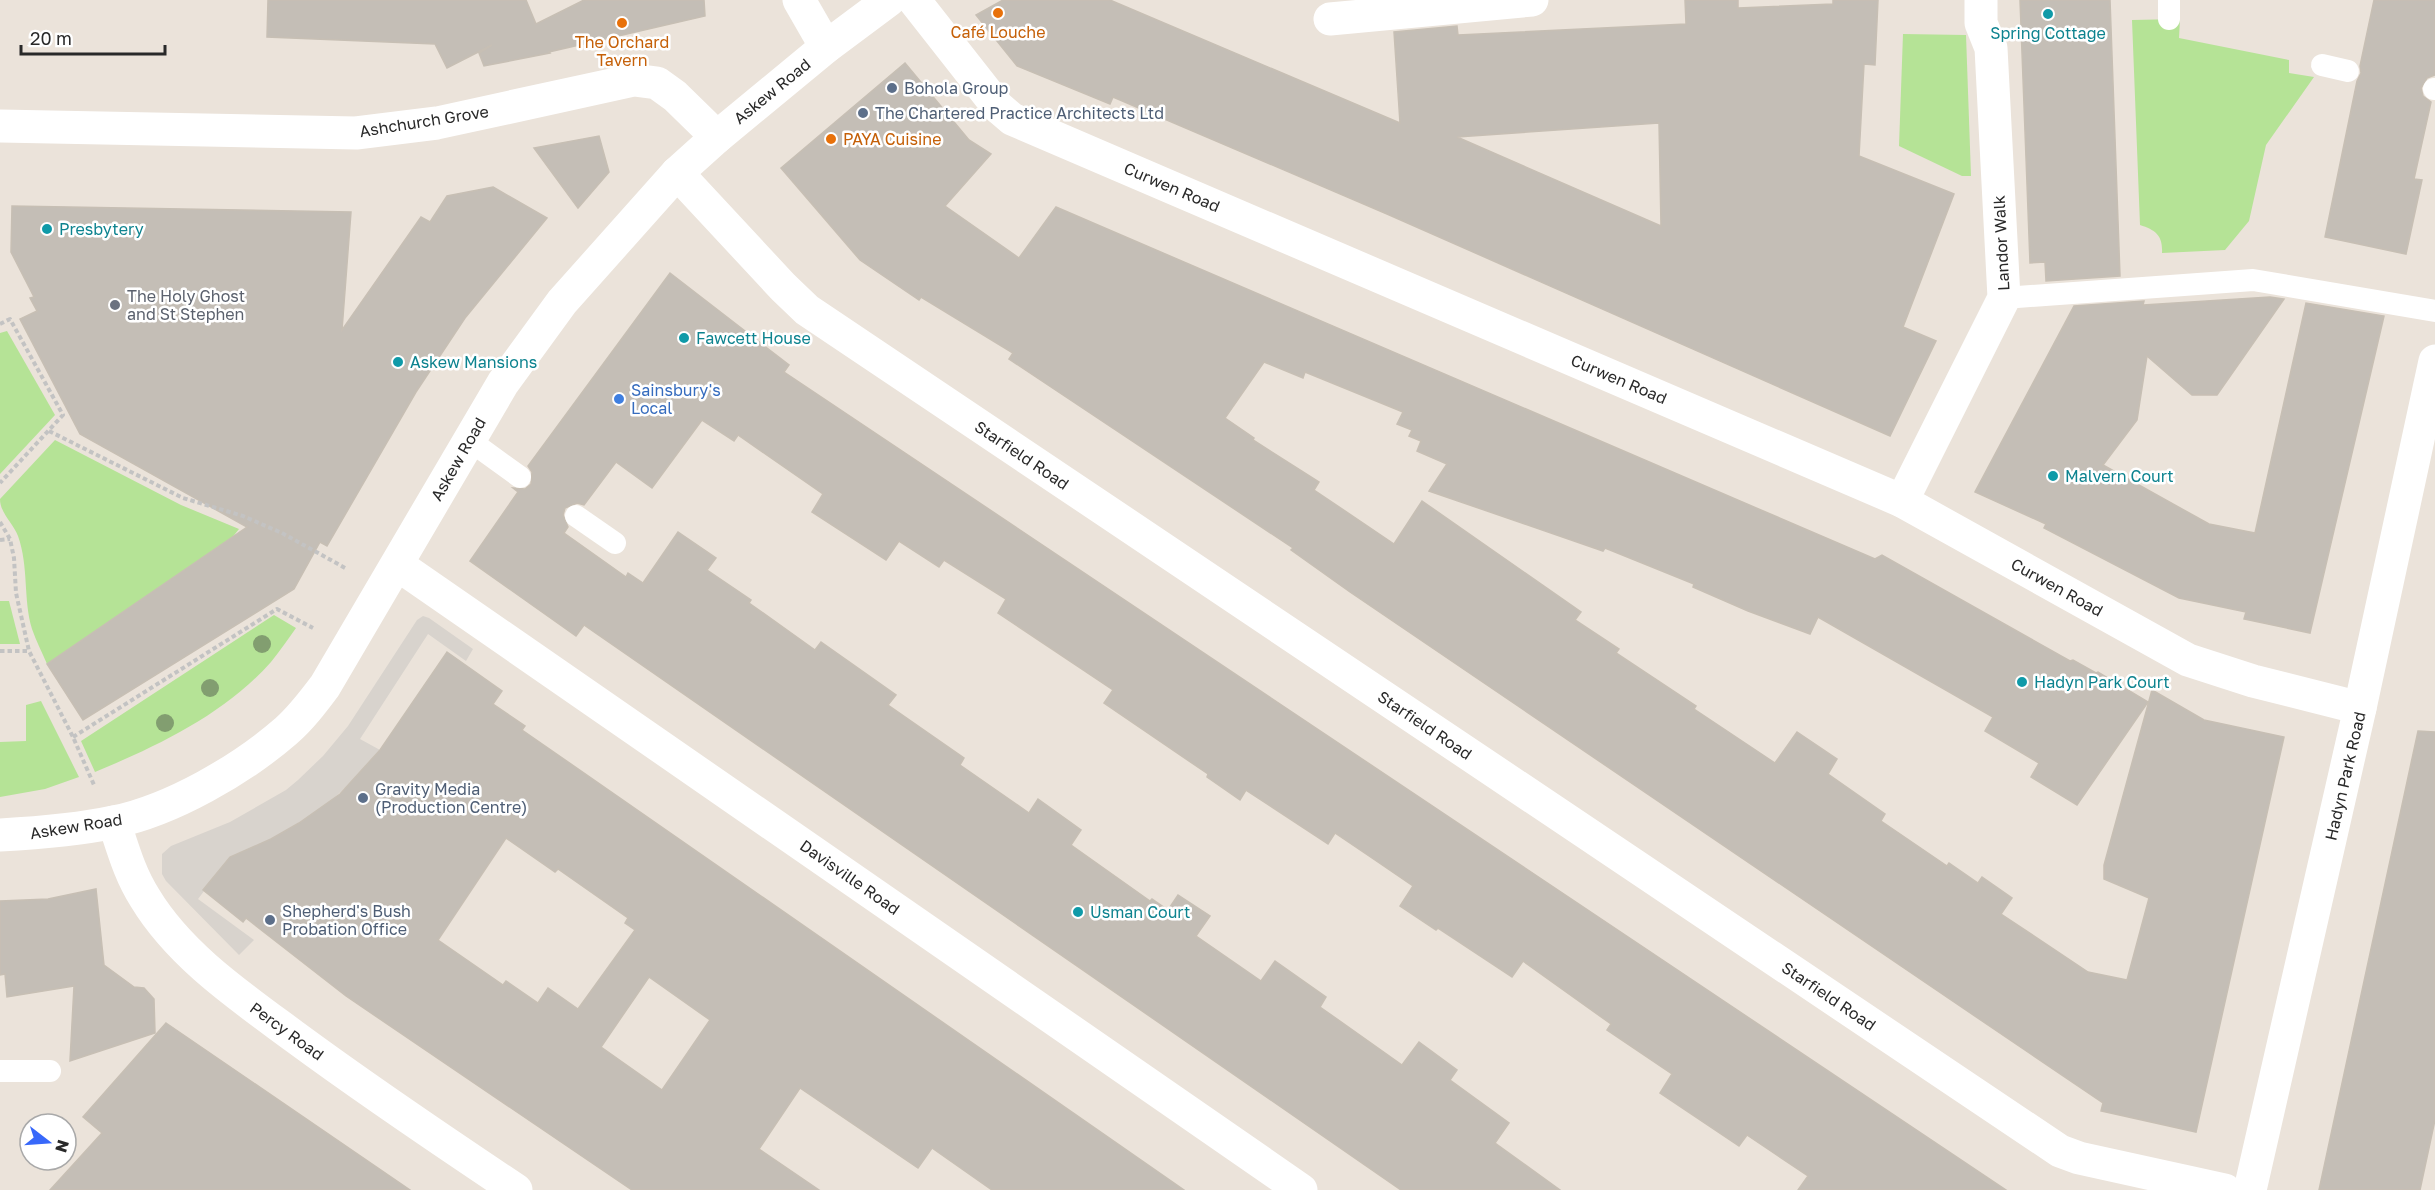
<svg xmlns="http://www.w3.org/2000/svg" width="2435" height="1190" viewBox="0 0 2435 1190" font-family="'Golos Text',sans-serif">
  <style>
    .green { fill: #b5e396 }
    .plaza { fill: #d8d3cd }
    .building { fill: #c4beb6; stroke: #c7bfb4; stroke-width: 1.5; fill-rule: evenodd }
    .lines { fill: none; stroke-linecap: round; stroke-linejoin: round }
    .path { stroke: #c3c3c3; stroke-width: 4; stroke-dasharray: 4.5 3; stroke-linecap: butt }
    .lane { stroke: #fff; stroke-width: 22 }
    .street { stroke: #fff; stroke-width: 33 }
    .secondary { stroke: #fff; stroke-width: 33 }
    .tree { fill: #829e70 }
    .food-dot { fill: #e8710a; stroke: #fff; stroke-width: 2 }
    .culture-dot { fill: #0f9aa8; stroke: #fff; stroke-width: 2 }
    .service-dot { fill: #5c6f8a; stroke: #fff; stroke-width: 2 }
    .worship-dot { fill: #6b7280; stroke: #fff; stroke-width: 2 }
    .shop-dot { fill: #3f7fe0; stroke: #fff; stroke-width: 2 }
    .labels { text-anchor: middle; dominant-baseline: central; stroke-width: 5; stroke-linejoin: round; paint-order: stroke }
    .food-label { font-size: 16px; fill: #c56008; stroke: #fff }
    .culture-label { font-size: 16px; fill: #0d838f; stroke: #fff; text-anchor: start }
    .service-label { font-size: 16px; fill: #4e5e75; stroke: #fff; text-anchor: start }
    .street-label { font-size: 16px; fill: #292929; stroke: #fff }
    .worship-label { font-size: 16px; fill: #5b616d; stroke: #fff; text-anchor: start }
    .shop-label { font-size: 16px; fill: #366cbe; stroke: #fff; text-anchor: start }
  </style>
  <rect width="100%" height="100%" fill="#ebe3da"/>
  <g class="green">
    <path d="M2180 19 2179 38 2289 60V73L2314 77 2266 145 2249 221 2225 250 2162 253C2163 236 2156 230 2140 225L2132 20Z"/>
    <path d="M1903 34 1966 35 1971 176H1962L1899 146Z"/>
    <path d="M7 331 55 415 0 474V333Z"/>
    <path d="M55 440 181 505 239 529 231 539 47 664C42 652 36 641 32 629 23 599 29 567 18 536 13 523 0 513 0 499Z"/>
    <path d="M0 601H9L20 644H0Z"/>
    <path d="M274 615 296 628C288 639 280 651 271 662 225 714 158 746 95 772L81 741Z"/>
    <path d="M41 701 79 777 45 789 0 797V742L26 741V705Z"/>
  </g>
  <path class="plaza" d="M423 616 429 618 473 649 466 661 428 634 360 739 380 750 359 774 324 808 271 839 230 857 198 899 254 940 239 955 166 881 162 874V854L171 846 230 822 286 790 298 780 323 756 348 726 417 620Z"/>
  <g class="building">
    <path d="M268 0H526L536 24 584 0H704L705 16 549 52 550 53 484 66 479 53 492 45 447 68 435 44 267 37Z"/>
    <path d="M1003 0H1110L1400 123 1394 32 1457 26 1458 35 1686 24 1685 0H1738V8L1833 4V0H1878L1875 65 1864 64 1859 156 1954 194 1903 327 1936 341 1890 436 1387 214 1113 97 1110 104 1017 66 976 15ZM1659 123 1661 226 1457 137Z"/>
    <path d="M2020 0H2110L2120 276 2046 281 2045 262 2030 263Z"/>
    <path d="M2374 0H2435V75L2427 78 2421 88 2423 96 2431 102 2414 179 2422 180 2406 254 2325 237 2357 81 2361 73 2360 66Z"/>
    <path d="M905 63 969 140 991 154 945 206 1019 258 1056 207 1875 559 1882 555 2070 661 2073 660 2096 673 2098 672 2148 702 2077 805 2031 777 2039 763 1985 731 1993 717 1818 617 1810 634 1748 611 1693 587 1694 584 1605 548 1603 551 1429 491 1447 464 1417 451 1421 441 1409 436 1412 430 1397 424 1403 412 1305 372 1303 378 1264 362 1225 418 1254 438 1253 440 1319 482 1314 490 1394 544 1422 501 1581 612 1575 620 1619 649 1616 653 1696 706 1694 709 1775 763 1797 732 1837 759 1828 774 1885 814 1881 821 1947 866 1949 863 1978 883 1982 877 2012 898 2001 914 2088 972 2127 980 2149 898 2104 879V865L2152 690 2204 720 2284 737 2196 1132 2101 1111 2103 1103 1350 592 1291 550 1293 548 1009 359 1013 353 921 297 919 300 860 260 781 168Z"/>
    <path d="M599 136 609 172 578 208 534 148Z"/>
    <path d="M493 187 547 218 465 318 416 392 327 546 320 542 294 589 83 720 47 664 247 527 80 434 20 319 37 311 30 298 34 297 11 252 12 206 351 212 342 330 421 217 430 222 447 196Z"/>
    <path d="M670 273 789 365 784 372 2006 1190H1798L1808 1176 1747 1135 1739 1146 1660 1093 1672 1074 1607 1030 1611 1024 1523 961 1512 977 1438 928 1436 930 1400 906 1413 886 1372 858 1335 833 1328 844 1246 790 1240 800 1207 777 1208 774 1104 703 1113 690 998 613 1006 599 944 560 939 567 899 541 886 560 812 512 823 494 738 435 734 441 702 420 652 488 616 462 584 505 577 503 565 508 563 515 568 527 564 533 626 577 628 573 643 583 678 532 716 558 707 570 751 600 749 603 815 650 821 642 896 695 888 705 964 758 960 765 1029 813 1038 799 1081 830 1071 845 1150 901 1152 899 1168 910 1178 895 1210 916 1196 936 1261 981 1275 961 1326 997 1320 1007 1402 1065 1419 1042 1457 1070 1450 1080 1509 1123 1495 1143 1560 1190H1401L584 625 576 636 470 561 518 492 513 488 525 489 531 484 532 472 528 466Z"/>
    <path d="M2270 297 2284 299 2217 395H2192L2147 356 2137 420 2103 465 2209 524 2255 533 2306 303 2384 316 2310 633 2244 619 2246 612 2179 598 2044 528 2046 524 1975 492 2074 306 2144 301 2143 305Z"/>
    <path d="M447 652 502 691 493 704 525 726 522 730 1184 1190H992L932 1148 918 1168 800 1088 759 1149 819 1190H632L346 996 246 918 243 922 203 890 230 857 271 839 299 823 340 794 380 750ZM506 838 555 872 558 869 628 918 625 923 635 930 578 1009 548 988 538 1003 506 981 503 985 438 940ZM649 977 710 1020 662 1090 601 1047Z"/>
    <path d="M2418 731 2435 732V1120L2420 1190H2319Z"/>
    <path d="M96 889 104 965 134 987 144 988 154 999 155 1033 70 1061 74 986 7 997 5 974 0 975V901L48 899Z"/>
    <path d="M166 1023 410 1190H50L102 1133 83 1117Z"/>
  </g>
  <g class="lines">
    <g class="path">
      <path d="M0 324 10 319 63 415 0 483"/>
      <path d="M49 431 183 498 243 516 282 533 347 569"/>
      <path d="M0 522 10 539 14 558 16 593 29 651 73 737 94 785"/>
      <path d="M0 540 10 539"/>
      <path d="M0 651H29"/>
      <path d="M73 737 277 609 313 628"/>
    </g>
    <g class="lane">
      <path d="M2169 19V0"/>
      <path d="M2322 65 2348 71"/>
      <path d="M2434 89H2435"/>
      <path d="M2004 298 2253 280 2435 311"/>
      <path d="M469 440 520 477"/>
      <path d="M576 516 615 543"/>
      <path d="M0 1071H50"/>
    </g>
    <g class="street">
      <path d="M799 0 826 47"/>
      <path d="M914 0 998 107 1012 119 1902 501 2188 660 2253 681 2360 708"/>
      <path d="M1330 19 1532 0"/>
      <path d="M0 126 356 133 437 123 634 80 657 83 675 96 717 137"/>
      <path d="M677 173 783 287 807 310 2060 1151 2079 1158 2225 1190"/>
      <path d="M1902 501 2004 298 1991 48 1981 23V0"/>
      <path d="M398 565 1301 1190"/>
      <path d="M114 822C123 849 130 875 145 898 180 956 241 997 295 1037 367 1090 441 1140 516 1190"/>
      <path d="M2250 1190 2360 708 2435 361"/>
    </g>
    <path class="secondary" d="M0 835C37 833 77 830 114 822 172 810 241 770 286 731 301 718 313 702 325 686L503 383 562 302 677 173 717 137 826 47 889 0"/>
  </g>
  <g class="tree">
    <circle cx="262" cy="644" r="9"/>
    <circle cx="210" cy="688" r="9"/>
    <circle cx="165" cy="723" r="9"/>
  </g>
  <g class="food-dot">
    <circle cx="998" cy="13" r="6"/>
    <circle cx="622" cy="23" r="6"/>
    <circle cx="831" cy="139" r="6"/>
  </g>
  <g class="culture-dot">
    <circle cx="2048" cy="14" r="6"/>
    <circle cx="47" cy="229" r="6"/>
    <circle cx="684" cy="338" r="6"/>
    <circle cx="398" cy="362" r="6"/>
    <circle cx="2053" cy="476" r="6"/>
    <circle cx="2022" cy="682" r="6"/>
    <circle cx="1078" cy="912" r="6"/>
  </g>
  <g class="service-dot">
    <circle cx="892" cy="88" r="6"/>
    <circle cx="863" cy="113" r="6"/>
    <circle cx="363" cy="798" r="6"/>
    <circle cx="270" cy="920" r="6"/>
  </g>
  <circle class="worship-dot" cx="115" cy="305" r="6"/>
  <circle class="shop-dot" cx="619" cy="399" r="6"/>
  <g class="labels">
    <g class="food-label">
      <text x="998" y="32">Café Louche</text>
      <text x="622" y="42">The Orchard<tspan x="622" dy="18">Tavern</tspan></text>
      <text x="843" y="139" text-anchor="start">PAYA Cuisine</text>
    </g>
    <g class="culture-label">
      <text x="2048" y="33" text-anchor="middle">Spring Cottage</text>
      <text x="59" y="229">Presbytery</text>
      <text x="696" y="338">Fawcett House</text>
      <text x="410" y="362">Askew Mansions</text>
      <text x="2065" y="476">Malvern Court</text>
      <text x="2034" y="682">Hadyn Park Court</text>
      <text x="1090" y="912">Usman Court</text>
    </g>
    <g class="service-label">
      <text x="904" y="88">Bohola Group</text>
      <text x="875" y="113">The Chartered Practice Architects Ltd</text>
      <text x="375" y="789">Gravity Media<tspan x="375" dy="18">(Production Centre)</tspan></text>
      <text x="282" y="911">Shepherd's Bush<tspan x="282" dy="18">Probation Office</tspan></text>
    </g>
    <g class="street-label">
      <text transform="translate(772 91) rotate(-39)">Askew Road</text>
      <text transform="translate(424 121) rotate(-9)">Ashchurch Grove</text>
      <text transform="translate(1172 187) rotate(23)">Curwen Road</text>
      <text transform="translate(2001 243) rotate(-93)">Landor Walk</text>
      <text transform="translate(1619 379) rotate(23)">Curwen Road</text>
      <text transform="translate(1022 455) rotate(34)">Starfield Road</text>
      <text transform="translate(458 459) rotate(-60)">Askew Road</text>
      <text transform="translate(2057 587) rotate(29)">Curwen Road</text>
      <text transform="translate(1425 725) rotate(34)">Starfield Road</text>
      <text transform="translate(2345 776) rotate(-77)">Hadyn Park Road</text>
      <text transform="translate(76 826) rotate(-9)">Askew Road</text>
      <text transform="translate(850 877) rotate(35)">Davisville Road</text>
      <text transform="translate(1829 996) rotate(34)">Starfield Road</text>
      <text transform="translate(287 1031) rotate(36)">Percy Road</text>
    </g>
    <g class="worship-label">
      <text x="127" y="296">The Holy Ghost<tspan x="127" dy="18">and St Stephen</tspan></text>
    </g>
    <g class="shop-label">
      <text x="631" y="390">Sainsbury's<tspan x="631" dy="18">Local</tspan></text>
    </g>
  </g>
  <g transform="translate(48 1142) rotate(107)"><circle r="28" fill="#ffffff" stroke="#a9a9a9" stroke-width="1.5"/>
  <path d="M0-4.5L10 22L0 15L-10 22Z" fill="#3868fa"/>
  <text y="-9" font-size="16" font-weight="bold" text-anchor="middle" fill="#292929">N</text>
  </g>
  <path d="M21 45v9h144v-9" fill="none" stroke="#292929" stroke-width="3"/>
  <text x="30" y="45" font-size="18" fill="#292929" stroke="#ffffff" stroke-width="4.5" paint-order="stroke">20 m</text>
</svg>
